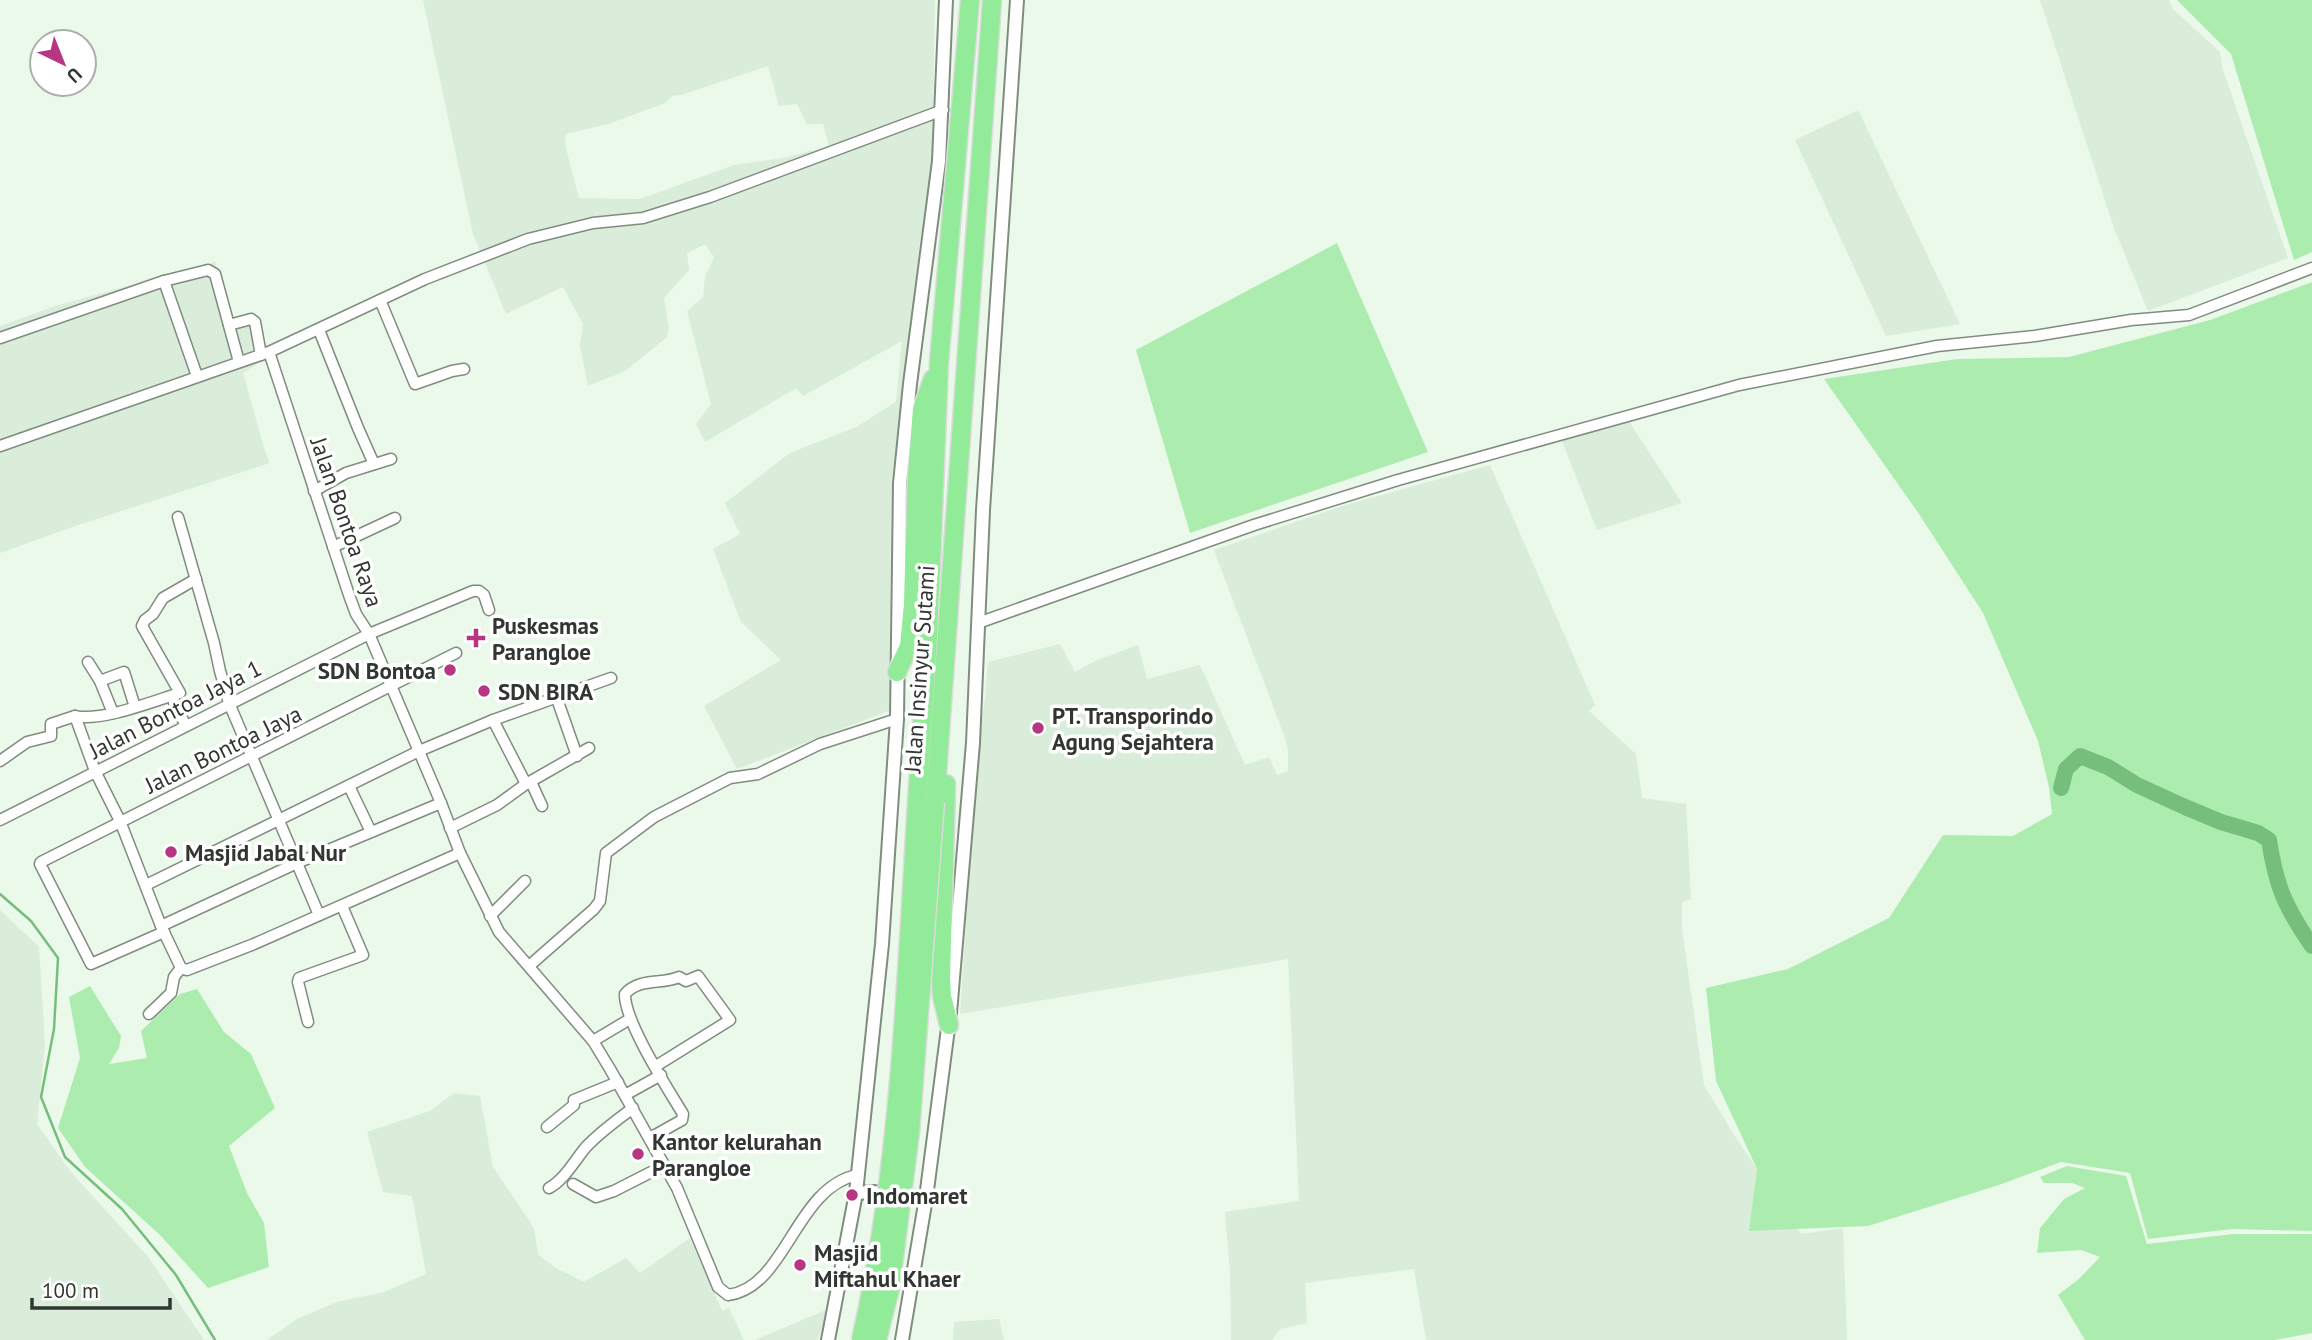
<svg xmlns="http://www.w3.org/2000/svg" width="2312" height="1340" viewBox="0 0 2312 1340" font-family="'PT Sans',sans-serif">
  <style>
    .built { fill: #daecda; fill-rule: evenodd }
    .green { fill: #acedaf }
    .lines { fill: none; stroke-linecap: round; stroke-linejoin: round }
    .stream { stroke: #76be7b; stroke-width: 2.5 }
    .river { stroke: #76be7b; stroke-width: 16 }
    .minor-casing { stroke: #808c80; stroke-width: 13 }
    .tertiary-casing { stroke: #808c80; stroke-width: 16 }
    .motorway-casing { stroke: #dadbda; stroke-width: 21 }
    .minor { stroke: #fff; stroke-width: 10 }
    .tertiary { stroke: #fff; stroke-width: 12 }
    .motorway { stroke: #92eb98; stroke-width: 18 }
    .motorway-bridge-casing { stroke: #dadbda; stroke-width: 21; stroke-linecap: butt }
    .motorway-bridge { stroke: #92eb98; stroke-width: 18 }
    .poi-dot { fill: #b73682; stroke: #fff; stroke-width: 2.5 }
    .labels { text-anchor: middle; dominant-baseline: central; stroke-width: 7; stroke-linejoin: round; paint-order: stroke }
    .street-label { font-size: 23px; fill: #313631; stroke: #fff }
    .poi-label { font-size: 23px; font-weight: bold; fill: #313631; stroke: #fff; text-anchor: start }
  </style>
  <rect width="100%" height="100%" fill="#ebf9eb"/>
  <g class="built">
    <path d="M423 0H935L932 164 919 249 892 478 890 616 891 710 737 769 704 706 781 660 741 622 713 549 740 534 725 503 790 453 856 427 896 402 902 341 803 396 796 388 705 442 696 424 711 404 687 311 703 297 705 277 714 257 705 244 687 253 689 270 664 298 669 328 666 338 625 371 588 386 580 345 583 324 563 287 506 314 473 234ZM768 66 779 106 797 104 807 124H823L829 146 783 158 734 165 640 199 579 198 565 145 566 134 608 124 665 103 672 96 681 95Z"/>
    <path d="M2040 0H2169L2173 9 2220 52 2222 67 2288 258 2148 311 2114 228Z"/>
    <path d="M1858 110 1960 324 1886 336 1795 140Z"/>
    <path d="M215 262 234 319 247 314 261 362 243 373 264 448 270 463 75 526 0 553V326L55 306Z"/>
    <path d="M1628 420 1682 503 1597 530 1562 441Z"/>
    <path d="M1490 465 1595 705 1589 711 1636 754 1642 798 1686 804 1691 899 1682 902V929L1704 1085 1736 1138 1801 1234 1843 1228 1847 1340H1426L1414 1269 1305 1283 1307 1323 1280 1329 1272 1340H1231L1230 1272 1225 1212 1299 1201 1288 959 960 1014 977 751 985 698 988 662 1060 644 1075 672 1095 661 1138 645 1147 679 1200 665 1245 765 1269 757 1277 775 1288 771V750L1285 738 1214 550 1345 505Z"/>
    <path d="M0 910 39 947 45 1045 37 1124 70 1171 149 1258 204 1340H0Z"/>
    <path d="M454 1093 480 1096 493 1167 534 1228 538 1254 554 1267 584 1282 626 1258 640 1273 690 1238 722 1311 729 1308 744 1340H267L297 1319 337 1302 384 1292 426 1274 412 1196 383 1192 367 1132 430 1111Z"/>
    <path d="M828 1309 818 1340H755Z"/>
    <path d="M999 1319 1004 1340H953L954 1322Z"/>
  </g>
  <g class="green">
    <path d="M2177 0H2312V252L2294 260 2231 54Z"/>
    <path d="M1337 243 1428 452 1190 533 1136 350Z"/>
    <path d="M2312 282V1231L2232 1229 2148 1239 2130 1173 2061 1162 1999 1185 1868 1226 1749 1231 1757 1169 1716 1081 1706 988 1788 969 1889 918 1943 835 2013 836 2052 814 2049 787 2038 741 1983 613 1919 514 1824 379 1957 359 2069 357 2210 320Z"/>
    <path d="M90 986 121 1036 119 1048 109 1064 147 1058 141 1031 180 994 197 989 224 1032 251 1054 275 1108 229 1146 247 1193 264 1223 269 1267 208 1288 160 1235 85 1167 58 1128 80 1058 69 997Z"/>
    <path d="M2067 1166 2126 1176 2147 1244 2233 1234H2312V1333L2275 1340H2085L2058 1295 2080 1278 2100 1257 2081 1250 2037 1253 2040 1228 2064 1199 2085 1188 2072 1183H2044L2040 1177Z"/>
  </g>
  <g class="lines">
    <path class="stream" d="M0 894 31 921 58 958 54 1029 41 1097 65 1157 122 1209 176 1275 215 1340"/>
    <path class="river" d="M2061 788 2066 769 2080 756 2108 767 2137 785 2185 807 2221 822 2258 833 2269 840C2276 886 2285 907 2312 946"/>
    <defs>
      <g id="minor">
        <path d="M164 281 208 270 215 274 239 362"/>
        <path d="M380 300 415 384 452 371 464 369"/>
        <path d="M229 325 251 319 255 322 261 355"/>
        <path d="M319 330 358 428 374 464"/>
        <path d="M0 338 164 281 197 376"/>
        <path d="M269 352 349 595 356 614 369 634 441 803 460 853 499 932 593 1041 610 1069 677 1188 718 1287 728 1295C786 1288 795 1188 857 1175"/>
        <path d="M0 446 269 352 425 279 528 239 593 223 643 218 710 197 943 110"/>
        <path d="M314 491 346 473 391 459"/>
        <path d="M178 517 214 643 220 671 229 703 319 915"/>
        <path d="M333 547 395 518"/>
        <path d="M196 579 163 598 153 614 145 620 142 626 180 693C154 701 101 722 75 716L95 771 120 821 161 926 181 968 187 970 254 944 460 853"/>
        <path d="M978 623 1254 525 1398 480 1739 385 1937 346 2035 336 2131 320 2189 315 2312 268"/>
        <path d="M88 662 100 681 113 713"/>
        <path d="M100 681 124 672 135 707"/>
        <path d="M173 696 175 707 186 725"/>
        <path d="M556 696 577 756"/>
        <path d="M493 720 526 784"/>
        <path d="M0 761 27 742 51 736V724L75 716"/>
        <path d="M531 782 542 806"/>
        <path d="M349 786 371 832"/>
        <path d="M0 820 369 634 473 591H479L484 595 489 610"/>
        <path d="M450 828 497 805 526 784 589 748"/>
        <path d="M146 885 419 751 493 720 611 678"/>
        <path d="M490 916 525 881"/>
        <path d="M161 926 297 863 441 803"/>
        <path d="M164 932 91 964 40 864 41 862 456 653"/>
        <path d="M529 966 594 909 600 901 606 853 654 817 730 778 758 774 820 744 897 719"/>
        <path d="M149 1014 171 993 174 977 181 968"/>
        <path d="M308 1022 298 982 299 978 363 955 342 906"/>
        <path d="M593 1041 630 1019"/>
        <path d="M625 1095 661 1075"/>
        <path d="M547 1127 574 1105V1100L618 1082"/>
        <path d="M650 1138 682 1120 683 1114C668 1089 624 1021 625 994 640 977 662 985 679 977L686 981 698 976 730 1020 656 1066"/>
        <path d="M573 1184 596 1197 614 1191 665 1165"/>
        <path d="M549 1188C565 1179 575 1160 586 1147 600 1132 617 1120 633 1108"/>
      </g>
      <g id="tertiary">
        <path d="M856 1193 873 1192 926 1198"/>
        <path d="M828 1340 856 1193 882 944 897 719 900 483 910 384 939 161 946 0"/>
        <path d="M902 1340 926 1198 950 1013 973 743 983 510 1017 0"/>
      </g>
      <g id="motorway">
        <path d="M897 672 909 646 913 604 917 477 922 409 933 379"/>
        <path d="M946 784 941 978 942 996 949 1025"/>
        <path d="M917 802 928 637 939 363 970 0"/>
        <path d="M935 802 992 0"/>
      </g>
    </defs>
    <use href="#minor" class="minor-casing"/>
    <use href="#tertiary" class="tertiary-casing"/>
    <use href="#motorway" class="motorway-casing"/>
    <use href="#minor" class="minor"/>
    <use href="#tertiary" class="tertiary"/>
    <use href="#motorway" class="motorway"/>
    <defs>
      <g id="motorway-bridge">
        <path d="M861 1340C901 1164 906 981 917 802"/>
        <path d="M877 1340 890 1289 910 1132 935 802"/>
      </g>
    </defs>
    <use href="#motorway-bridge" class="motorway-bridge-casing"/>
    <use href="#motorway-bridge" class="motorway-bridge"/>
  </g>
  <g class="poi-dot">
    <path d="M472.5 627.5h7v7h7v7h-7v7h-7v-7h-7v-7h7z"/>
    <circle cx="450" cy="670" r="7"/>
    <circle cx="484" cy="691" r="7"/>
    <circle cx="1038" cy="728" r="7"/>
    <circle cx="171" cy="852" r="7"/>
    <circle cx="638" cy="1154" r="7"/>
    <circle cx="852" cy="1195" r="7"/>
    <circle cx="800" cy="1265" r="7"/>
  </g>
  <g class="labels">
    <g class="street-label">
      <text transform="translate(347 522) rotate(71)">Jalan Bontoa Raya</text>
      <text transform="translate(919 669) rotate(-86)">Jalan Insinyur Sutami</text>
      <text transform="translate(175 709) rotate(-27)">Jalan Bontoa Jaya 1</text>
      <text transform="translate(223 749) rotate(-26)">Jalan Bontoa Jaya</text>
    </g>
    <g class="poi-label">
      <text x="492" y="625">Puskesmas<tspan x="492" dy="26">Parangloe</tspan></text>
      <text x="436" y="670" text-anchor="end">SDN Bontoa</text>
      <text x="498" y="691">SDN BIRA</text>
      <text x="1052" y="715">PT. Transporindo<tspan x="1052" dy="26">Agung Sejahtera</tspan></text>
      <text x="185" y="852">Masjid Jabal Nur</text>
      <text x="652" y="1141">Kantor kelurahan<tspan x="652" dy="26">Parangloe</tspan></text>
      <text x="866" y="1195">Indomaret</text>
      <text x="814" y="1252">Masjid<tspan x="814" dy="26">Miftahul Khaer</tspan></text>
    </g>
  </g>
  <g transform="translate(63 63) rotate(137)"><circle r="33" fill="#ffffff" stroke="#adafad" stroke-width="2"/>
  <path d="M0-5L12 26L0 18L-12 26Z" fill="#b73682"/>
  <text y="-10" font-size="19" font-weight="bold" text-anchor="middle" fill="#313631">U</text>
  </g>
  <path d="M32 1298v10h138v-10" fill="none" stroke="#313631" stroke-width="3.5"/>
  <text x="42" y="1298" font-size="21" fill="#313631" stroke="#ffffff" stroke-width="5" paint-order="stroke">100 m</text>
</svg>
